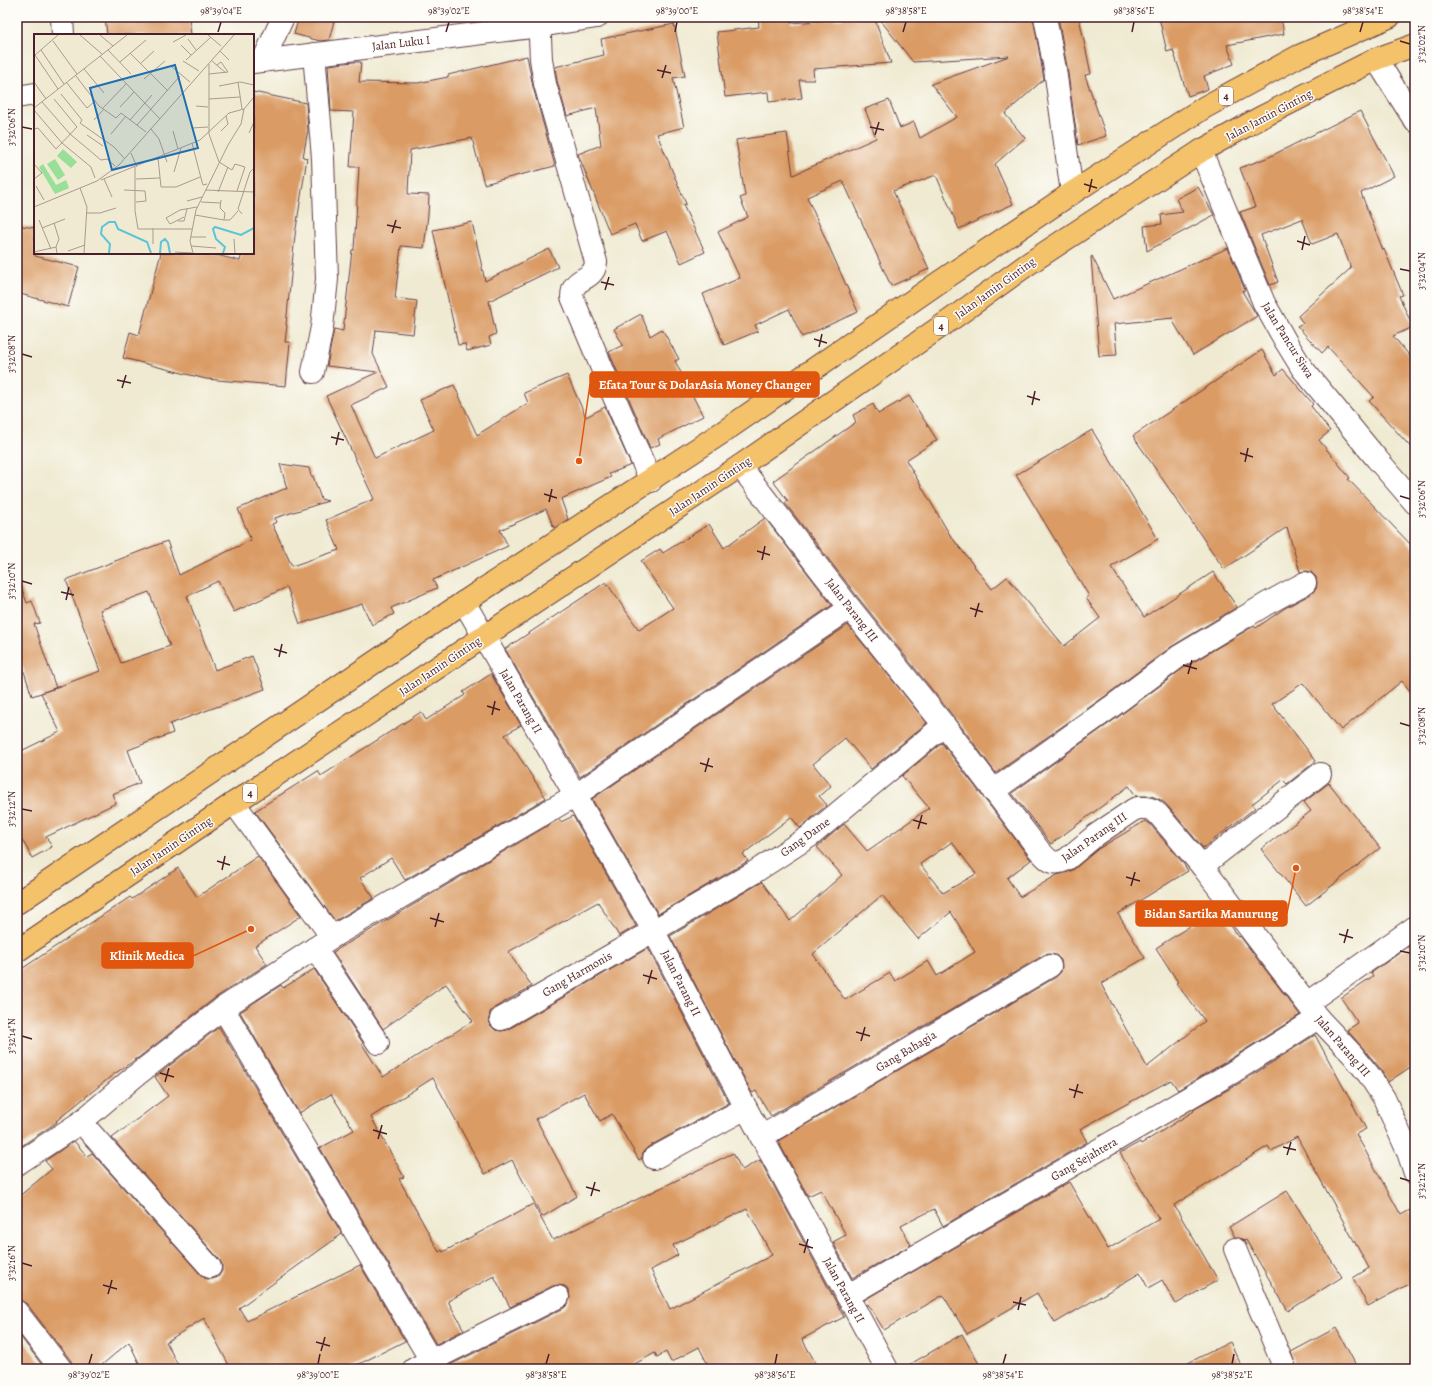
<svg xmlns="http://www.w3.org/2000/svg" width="1432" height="1386" viewBox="0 0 1432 1386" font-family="Alegreya,serif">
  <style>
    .building { fill: #da9b65; fill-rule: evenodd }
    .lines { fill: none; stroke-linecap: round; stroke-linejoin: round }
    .minor-casing { stroke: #633d44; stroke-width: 24 }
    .highway-casing { stroke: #633d44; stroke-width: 24 }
    .minor { stroke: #fff; stroke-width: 22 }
    .highway { stroke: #f4c26a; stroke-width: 22 }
    .ticks { fill: none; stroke: #4a1f2b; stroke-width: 1.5 }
    .labels { text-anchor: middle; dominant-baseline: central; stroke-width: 3; stroke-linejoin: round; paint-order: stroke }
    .shield { fill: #fdfcf7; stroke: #806168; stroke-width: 1 }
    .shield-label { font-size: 11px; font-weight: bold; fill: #4a1f2b }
    .street-label { font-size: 12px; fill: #4a1f2b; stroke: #fdfcf7 }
    .inset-river { fill: none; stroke: #5bc4d7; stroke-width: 2 }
    .inset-road { fill: none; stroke: #ad998f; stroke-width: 1 }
    .view { fill: #1f6fb2; fill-opacity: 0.15; stroke: #1f6fb2; stroke-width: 2 }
    .inset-edge { fill: none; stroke: #4a1f2b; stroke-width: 2 }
    .leader { fill: none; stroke: #e0560e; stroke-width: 1.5 }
    .callout-dot { fill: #e0560e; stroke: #fdfcf7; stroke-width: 1.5 }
    .callout { fill: #e0560e; stroke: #e0560e; stroke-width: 1.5 }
    .callout-label { font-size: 13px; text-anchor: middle; font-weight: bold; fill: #fff }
    .neatline { fill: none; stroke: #4a1f2b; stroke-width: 1.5 }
    .ticks-label { font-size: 10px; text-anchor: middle; fill: #4a1f2b }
  </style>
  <rect width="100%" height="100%" fill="#fdfcf7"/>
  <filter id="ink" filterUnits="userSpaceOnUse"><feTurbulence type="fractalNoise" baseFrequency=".025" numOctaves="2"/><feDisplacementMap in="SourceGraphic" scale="8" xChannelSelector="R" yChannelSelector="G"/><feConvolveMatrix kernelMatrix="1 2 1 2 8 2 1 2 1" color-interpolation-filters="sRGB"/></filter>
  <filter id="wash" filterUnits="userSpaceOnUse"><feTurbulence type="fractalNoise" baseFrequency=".012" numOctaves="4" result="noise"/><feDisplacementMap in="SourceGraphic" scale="16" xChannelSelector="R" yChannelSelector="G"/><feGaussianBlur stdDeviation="0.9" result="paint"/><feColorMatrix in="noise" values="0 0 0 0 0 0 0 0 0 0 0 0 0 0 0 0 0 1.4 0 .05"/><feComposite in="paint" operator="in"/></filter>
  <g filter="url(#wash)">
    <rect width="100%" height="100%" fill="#efead1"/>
    <g id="blocks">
      <g class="building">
        <path d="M105 17H189L191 35H107Z"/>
        <path d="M299 17H335L329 40 320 41 294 34Z"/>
        <path d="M758 17H790L791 23 843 19V17H874L891 63 813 69 814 80H799L802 98 769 102 768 92 725 97 717 32 759 27Z"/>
        <path d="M878 17H1033L1044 79 1005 114 1025 138 995 164 1013 204 959 229 936 175 893 191 929 269 891 286 843 181 807 197 858 312 802 337 789 309 755 325 758 331 724 345 703 294 740 278 718 232 748 217 740 198 745 196 736 140 787 133 793 175 876 138 865 109 889 100 900 128 914 122 920 138 957 117 931 84 1009 56 913 62Z"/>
        <path d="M1058 17H1079L1091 74 1085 75 1106 136 1078 145 1067 67Z"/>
        <path d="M1159 17H1281L1284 34 1227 45 1234 64 1204 76 1208 89 1188 96 1173 50 1167 52Z"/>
        <path d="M674 24 685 76 673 78 684 127 657 134 686 204 683 205 705 252 681 263 667 231 642 241 635 224 610 234 578 154 601 145 596 108 567 116 557 81 555 67 604 55 601 39Z"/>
        <path d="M527 56 533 87 555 166 484 184 472 138 410 150 408 194 429 195 428 215 424 248 401 246 395 298 417 301 413 334 376 330 373 354 389 387 351 405 375 458 434 430 420 400 454 385 477 435 528 403 524 393 567 375 586 417 605 407 631 465 609 474 611 477 561 499 568 519 554 528 546 509 500 530 508 546 433 580 437 588 391 608 394 614 372 625 362 604 300 624 287 587 234 612 218 581 187 596 215 670 252 656 265 689 170 724 173 733 128 750 140 783 112 794 116 803 46 837 52 847 32 858 17 830V753L60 732 41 693 100 671 66 580 167 541 179 575 251 540 238 509 284 489H287L280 464 309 468 311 476H313L321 499 328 501 275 518 277 522 272 524 292 566 339 550 326 520 374 499 326 396 378 372 327 366 334 329 343 331 352 250H354L359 167H350L354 112 331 111 328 65 353 62H361L359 82 418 83 448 77V75ZM149 592 170 646 121 663 100 610Z"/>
        <path d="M253 92 306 103 308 130 303 157 307 158 295 235 286 325H287L285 342H290L286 386 206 379 123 358 130 332 139 335 161 253H209L240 261 242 253H253Z"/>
        <path d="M1360 111 1394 176 1361 193 1383 250 1384 249 1403 295 1399 296 1413 327 1393 336 1415 362V452L1369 401 1374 397 1328 347 1322 353 1297 326 1303 323 1298 316 1351 268 1338 234 1312 244 1302 219 1261 235 1278 282 1270 285 1240 212 1255 207 1240 168 1269 157Z"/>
        <path d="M1198 187 1214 215 1147 251 1144 226 1162 224 1161 215 1183 212 1176 199Z"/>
        <path d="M472 222 485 281 549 249 558 267 489 301 496 334 489 337 491 345 467 351 465 344 458 345 433 230Z"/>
        <path d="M17 225 35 228V256L79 267 68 307 17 293Z"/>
        <path d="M1228 248 1245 290 1242 291 1257 316 1193 355 1174 323 1173 318 1114 324 1117 355 1099 356 1091 257 1092 256 1113 299Z"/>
        <path d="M641 314 650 336 662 329 679 359 675 361 703 416 658 439 660 444 650 448 609 352 623 345 614 329Z"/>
        <path d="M1262 350 1276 375 1283 369 1313 404 1311 406 1330 431 1319 440 1350 478 1348 479 1415 549V697L1402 681 1341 730 1303 683 1272 704 1316 761 1287 784 1283 780 1252 804 1255 808 1203 848 1166 804 1161 800 1151 796H1136L1129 786 1051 844 1012 793 1118 717 1185 667 1254 626 1256 628 1285 608 1311 594 1316 589 1317 583 1316 577 1311 572 1306 571 1300 572 1287 527 1224 569 1133 436Z"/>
        <path d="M909 396 937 440 906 460 950 535 992 589 1007 577 1064 646 1100 618 1086 598 1089 596 1016 475 1092 430 1158 539 1111 567 1144 617 1213 572 1237 607 1171 647 1104 697 996 773 954 717 860 600 785 503 788 501 773 481 856 422 853 415 873 404 878 414Z"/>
        <path d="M765 518 832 605 580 777 505 649 606 582 639 630 673 608 641 561 660 549 663 553 709 524 724 548Z"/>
        <path d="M20 583 27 603 32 601 40 623 34 624 56 688 32 696 17 650V584Z"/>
        <path d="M848 625 927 723 871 769 845 738 813 764 831 786 819 796 827 805 800 828 791 817 743 854 748 861 658 914 592 799Z"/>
        <path d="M491 674 521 725 505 735 546 798 405 880 391 858 360 878 374 898 335 921 255 811 318 771 321 776 421 712 426 720 465 695 463 692Z"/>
        <path d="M942 743 1031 860 1007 878 1020 897 1057 875 1065 873 1073 870 1098 849 1145 821 1149 823 1183 863 1188 871 1118 914 1145 958 1101 984 1147 1067 1205 1021 1176 983 1178 982 1156 948 1218 908 1239 937 1240 936 1300 1015 1227 1061 1178 1090 1171 1080 1080 1129 1087 1142 943 1226 934 1209 901 1226 911 1245 852 1278 833 1242 846 1235 821 1190 808 1196 778 1141 1056 977 1061 972 1062 966 1061 960 1056 955 1049 954 1044 955 771 1116 756 1091 752 1093 670 936 762 882 790 921 842 875 817 847 844 824 867 851 929 808 902 776ZM952 842 976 874 943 893 920 864ZM882 895 918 939 951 912 975 952 937 976 928 961 895 981 890 973 845 1000 813 954Z"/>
        <path d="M1329 783 1380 848 1306 906 1261 849 1311 811 1304 802Z"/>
        <path d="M573 816 636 926 619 936 598 902 508 952 532 986 494 1008 490 1012 489 1019 490 1025 495 1030 501 1031 507 1030 648 948 729 1103 648 1147 643 1152 642 1158 639 1160 612 1114 600 1121 584 1093 536 1119 577 1196 542 1217 512 1160 485 1174 433 1078 371 1117 404 1177 399 1179 439 1252 442 1250 443 1252 533 1204 553 1240 733 1153 742 1170 760 1160 844 1317 802 1339 819 1369H710L699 1347 671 1362 666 1352 657 1357 655 1353 625 1369H449L448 1366 564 1308 568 1304 570 1298 569 1291 565 1286 558 1285 553 1286 510 1307 494 1276 448 1301 464 1330 436 1344 320 1148 354 1130 331 1094 299 1113 240 1012 281 985 283 988 314 969 363 1043 362 1044 383 1077 473 1021 446 984 383 1029 333 952 559 819 561 822ZM747 1209 772 1255 670 1309 651 1270 678 1255 673 1245Z"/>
        <path d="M258 856 301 916 255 946 267 964 215 998 138 1058 114 1074 56 1121 57 1122 17 1149V972L130 897 132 899 178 868 197 897Z"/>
        <path d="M1415 942V1064L1388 1082 1379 1067 1347 1030 1358 1023 1341 998 1373 976 1371 973Z"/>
        <path d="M219 1027 342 1234 239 1308 247 1321 360 1265 405 1341 349 1369H231L204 1318 166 1342 180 1369H142L129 1342 97 1369H73L71 1361 27 1304 22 1301 17 1300V1198L52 1169 45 1161 74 1141 87 1156 92 1153 201 1275 206 1279H212L218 1277 222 1271V1264L219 1259 112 1138 168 1096 155 1077Z"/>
        <path d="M1315 1035 1366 1129 1356 1134 1401 1215 1410 1210 1415 1220V1281L1368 1306 1353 1278 1369 1268 1297 1137 1271 1151 1268 1146 1174 1205 1218 1280 1176 1304 1162 1280 1148 1288 1140 1273 1055 1323 1037 1293 967 1334 943 1295 884 1330 868 1304 866 1305 864 1300 1069 1182 1108 1249 1159 1219 1120 1153 1140 1142 1141 1144 1194 1111 1193 1109 1240 1083Z"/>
        <path d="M1287 1191 1342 1277 1288 1311 1246 1240 1244 1241 1242 1239 1235 1237 1229 1227Z"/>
        <path d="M1336 1328 1358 1369H1297L1291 1352Z"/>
        <path d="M17 1332 45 1369H17Z"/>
        <path d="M962 1334 982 1369H902Z"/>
        <path d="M1230 1342 1243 1369H1176Z"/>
      </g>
    </g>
  </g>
  <g filter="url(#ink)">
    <use href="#blocks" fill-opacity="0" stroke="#633d44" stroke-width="1"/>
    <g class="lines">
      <defs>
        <g id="minor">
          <path d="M62 17 63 35"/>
          <path d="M539 17 541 59 545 84 596 262C594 283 572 275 572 297L615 399 651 481"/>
          <path d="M1045 17 1055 69 1072 193"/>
          <path d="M1376 59 1415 121"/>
          <path d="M263 61 283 17"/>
          <path d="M253 62 539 26 597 17"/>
          <path d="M17 97 35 94"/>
          <path d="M1201 151 1264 303 1286 342 1302 368 1377 459 1415 503"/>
          <path d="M313 372 322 327 327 279 323 158 314 54"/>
          <path d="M740 466 850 608 944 725 1039 850C1048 860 1053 867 1067 859L1096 835 1133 810 1138 808H1147L1153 810 1158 814 1202 866 1318 1018 1353 1055 1369 1075 1384 1098 1408 1152 1415 1173"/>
          <path d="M464 602 653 930 746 1108 887 1369"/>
          <path d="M993 791 1111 707 1178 657 1268 603 1305 583"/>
          <path d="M234 803 332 937"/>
          <path d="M1202 866 1320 774"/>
          <path d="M315 948 378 1043"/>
          <path d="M1307 1003 1415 927"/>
          <path d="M223 1008 436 1369"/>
          <path d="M501 1019 753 873 810 836 944 725"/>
          <path d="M81 1122 210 1267"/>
          <path d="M761 1137 1050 966"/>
          <path d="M654 1158 746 1108"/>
          <path d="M17 1164 81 1122 134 1077 223 1008 332 937 576 795 850 608"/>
          <path d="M1235 1249 1285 1369"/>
          <path d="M847 1296 1233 1072 1318 1018"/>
          <path d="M17 1312 61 1369"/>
          <path d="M414 1369 558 1297"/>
        </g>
        <g id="highway">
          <path d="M17 903 464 602 723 432 938 283 1072 193 1205 107 1299 56 1389 17"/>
          <path d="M17 951 234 803 740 466 956 316 1028 264 1107 212 1201 151 1260 118 1376 59 1415 45"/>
        </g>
      </defs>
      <use href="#minor" class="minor-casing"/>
      <use href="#highway" class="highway-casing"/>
      <use href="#minor" class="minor"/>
      <use href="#highway" class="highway"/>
    </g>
  </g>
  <path class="ticks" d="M218 32 221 22M446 32 449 22M675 32 677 22M903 32 906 22M1132 32 1134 22M1360 32 1363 22M1400 41 1410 44M657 70 671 73M662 78 666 65M22 127 32 129M870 127 884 130M875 135 879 122M1084 184 1097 188M1089 192 1092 179M387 225 401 228M392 233 396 220M1297 241 1310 245M1302 250 1305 236M1400 269 1410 271M601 282 614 285M605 290 609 277M814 339 827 343M819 347 822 334M22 354 32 357M117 380 131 383M122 388 126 375M1027 396 1040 400M1032 405 1035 391M331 437 344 440M336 445 339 432M1240 453 1253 457M1245 462 1248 448M544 494 557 498M1400 496 1410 499M549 502 552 489M757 551 770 555M762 560 765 546M22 581 32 584M61 592 74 595M66 600 69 587M970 608 983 612M975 617 979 603M274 649 287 653M279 657 282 644M1183 665 1197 669M1188 674 1192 660M487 706 500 710M492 715 495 701M1400 723 1410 726M700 763 713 767M705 772 709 758M22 809 32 811M913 820 927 824M918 829 922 815M217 861 230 865M222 870 225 856M1126 877 1140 881M1131 886 1135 872M430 918 444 922M435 927 439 913M1339 934 1353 938M1344 943 1348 929M1400 951 1410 953M643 975 657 979M648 984 652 970M856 1032 870 1036M22 1036 32 1039M861 1041 865 1027M160 1073 174 1077M165 1082 169 1068M1069 1089 1083 1093M1074 1098 1078 1084M373 1130 387 1134M378 1139 382 1125M1283 1147 1296 1150M1287 1155 1291 1142M1400 1178 1410 1181M586 1187 600 1191M591 1196 595 1182M799 1244 813 1248M804 1253 808 1239M22 1263 32 1266M103 1285 117 1289M108 1294 112 1280M1013 1302 1026 1305M1018 1310 1021 1297M316 1342 330 1346M321 1351 325 1337M89 1364 92 1354M318 1364 320 1354M546 1364 549 1354M775 1364 777 1354M1003 1364 1006 1354M1232 1364 1234 1354"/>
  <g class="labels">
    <g class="shield">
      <rect x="1219" y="87" width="14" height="18" rx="3"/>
      <rect x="934" y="317" width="14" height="18" rx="3"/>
      <rect x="243" y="784" width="14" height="18" rx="3"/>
    </g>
    <g class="shield-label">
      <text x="1226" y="96">4</text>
      <text x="941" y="326">4</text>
      <text x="250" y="793">4</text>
    </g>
    <g class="street-label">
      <text transform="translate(401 43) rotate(-7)">Jalan Luku I</text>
      <text transform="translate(1269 115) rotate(-28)">Jalan Jamin Ginting</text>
      <text transform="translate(995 288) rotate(-36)">Jalan Jamin Ginting</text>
      <text transform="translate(1288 340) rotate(58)">Jalan Pancur Siwa</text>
      <text transform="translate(710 486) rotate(-34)">Jalan Jamin Ginting</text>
      <text transform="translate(852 610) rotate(52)">Jalan Parang III</text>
      <text transform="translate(440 666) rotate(-34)">Jalan Jamin Ginting</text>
      <text transform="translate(521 701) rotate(60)">Jalan Parang II</text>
      <text transform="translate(805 837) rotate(-36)">Gang Dame</text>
      <text transform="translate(1094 837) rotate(-35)">Jalan Parang III</text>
      <text transform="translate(171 846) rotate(-34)">Jalan Jamin Ginting</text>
      <text transform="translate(577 974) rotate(-30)">Gang Harmonis</text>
      <text transform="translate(681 983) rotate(63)">Jalan Parang II</text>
      <text transform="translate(1343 1046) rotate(49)">Jalan Parang III</text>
      <text transform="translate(906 1051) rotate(-31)">Gang Bahagia</text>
      <text transform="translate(1084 1159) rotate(-30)">Gang Sejahtera</text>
      <text transform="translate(844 1290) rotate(61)">Jalan Parang II</text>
    </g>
  </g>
  <g transform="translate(34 34)">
    <rect width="220" height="220" fill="#efead1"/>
    <path d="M29 115 43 128 37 134 23 122ZM21 125 31 141 24 146 13 130ZM9 130 22 151 32 146 35 154 21 160 5 133Z" fill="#98df98"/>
    <path class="inset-river" d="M75 219 76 210 67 200 68 193 75 188H81L84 195 113 208 117 219M126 219 127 208 131 205 134 209 136 219M189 219 191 213 182 205 179 195 181 193 207 201 220 194"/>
    <path class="inset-road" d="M46 1 68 20M66 1 79 12M174 1 187 12M154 5 162 16M19 7 43 40M139 8 152 1M147 11 157 21M7 16 30 50M74 16 97 40M186 17 195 26M96 19 134 57M1 21 24 55M1 21 24 1M66 22 126 85M152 26 177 3M149 27 165 37M178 27 192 39M86 28 112 6M106 30 120 17M175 30V100L185 128 198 136 201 130 211 133M138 33 156 48M50 35 70 59M175 40 194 38 187 28 183 31M42 42 65 72 82 84 87 79 112 98M110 45 131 27M0 48 12 65M32 48 53 74 61 67M204 48 208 75M185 52 206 48 220 51M27 60 48 86 46 89 80 113 90 124M175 65 206 63M8 68 36 100 67 126 73 125 81 132M162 72 174 73M86 73 100 58M0 74 93 1M69 74 92 50M0 76 28 109 57 133 61 144M60 86 70 75M96 86 118 61M103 91 146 42M158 94 174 93M0 95 4 94 22 115 43 93 20 65M117 95 125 105 133 128M139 97 144 115M187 97 194 90 192 82M215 99 220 88M77 100 92 82M53 101 69 112M158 109 168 148 169 151 173 150M97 119 103 133M124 124 127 153H142L166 143M0 130 8 139 0 145M101 133V177L104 195H158M140 138 147 114M70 145 78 163M102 145 126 144M67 146 166 106 195 79 210 75M2 152 10 166M46 154 53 173 50 219M90 156 111 157 112 167 102 168M171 156 220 158M203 157 211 133M184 158 194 133M187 166 186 174 191 179 190 186H196L204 177M153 167 168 163M167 168 186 169M0 173 63 147 85 131 200 1M52 179H66L82 174M208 180 204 175 216 138 220 134M161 181 190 186M150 183 136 190 132 184 146 176 163 173M5 186 17 215M144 187H150L153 175M20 189 25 205 22 213 23 219M8 194 31 185M119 194V210M157 203H172M200 205 201 219M157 212 182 214M34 217 51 211M0 218 22 213M141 218 158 219M159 219 156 207 162 176 194 111 207 90 210 75 220 63"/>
    <path class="view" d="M141 31 164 114 78 136 56 54Z"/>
    <rect width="220" height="220" class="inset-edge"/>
  </g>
  <path class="leader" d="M579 461L590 384M1296 868L1287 913M251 929L193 956"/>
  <g class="callout-dot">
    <circle cx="579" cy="461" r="4"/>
    <circle cx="1296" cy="868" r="4"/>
    <circle cx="251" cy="929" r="4"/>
  </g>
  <g class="callout">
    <rect x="590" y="372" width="229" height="25" rx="4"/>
    <rect x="1136" y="901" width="151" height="25" rx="4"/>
    <rect x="102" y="943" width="91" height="25" rx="4"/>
  </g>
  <g class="callout-label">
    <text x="705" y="389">Efata Tour &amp; DolarAsia Money Changer</text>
    <text x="1211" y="918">Bidan Sartika Manurung</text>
    <text x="147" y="960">Klinik Medica</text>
  </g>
  <rect width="1432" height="1386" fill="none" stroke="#fdfcf7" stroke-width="44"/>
  <rect x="22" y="22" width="1388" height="1342" class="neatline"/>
  <g class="ticks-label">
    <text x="221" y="14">98°39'04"E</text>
    <text x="449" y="14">98°39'02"E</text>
    <text x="677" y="14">98°39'00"E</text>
    <text x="906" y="14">98°38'58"E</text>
    <text x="1134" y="14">98°38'56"E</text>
    <text x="1363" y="14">98°38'54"E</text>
    <text transform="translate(1421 44) rotate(-90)" y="4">3°32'02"N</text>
    <text transform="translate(11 127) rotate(-90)" y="4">3°32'06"N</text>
    <text transform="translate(1421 271) rotate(-90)" y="4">3°32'04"N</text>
    <text transform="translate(11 354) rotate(-90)" y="4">3°32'08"N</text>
    <text transform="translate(1421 499) rotate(-90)" y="4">3°32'06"N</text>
    <text transform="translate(11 581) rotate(-90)" y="4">3°32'10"N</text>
    <text transform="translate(1421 726) rotate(-90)" y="4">3°32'08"N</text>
    <text transform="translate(11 809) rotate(-90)" y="4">3°32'12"N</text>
    <text transform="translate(1421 953) rotate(-90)" y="4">3°32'10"N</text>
    <text transform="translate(11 1036) rotate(-90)" y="4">3°32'14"N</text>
    <text transform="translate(1421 1181) rotate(-90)" y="4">3°32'12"N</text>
    <text transform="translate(11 1263) rotate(-90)" y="4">3°32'16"N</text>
    <text x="89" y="1378">98°39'02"E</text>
    <text x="318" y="1378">98°39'00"E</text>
    <text x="546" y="1378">98°38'58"E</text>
    <text x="775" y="1378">98°38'56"E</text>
    <text x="1003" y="1378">98°38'54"E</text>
    <text x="1232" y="1378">98°38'52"E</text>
  </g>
</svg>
